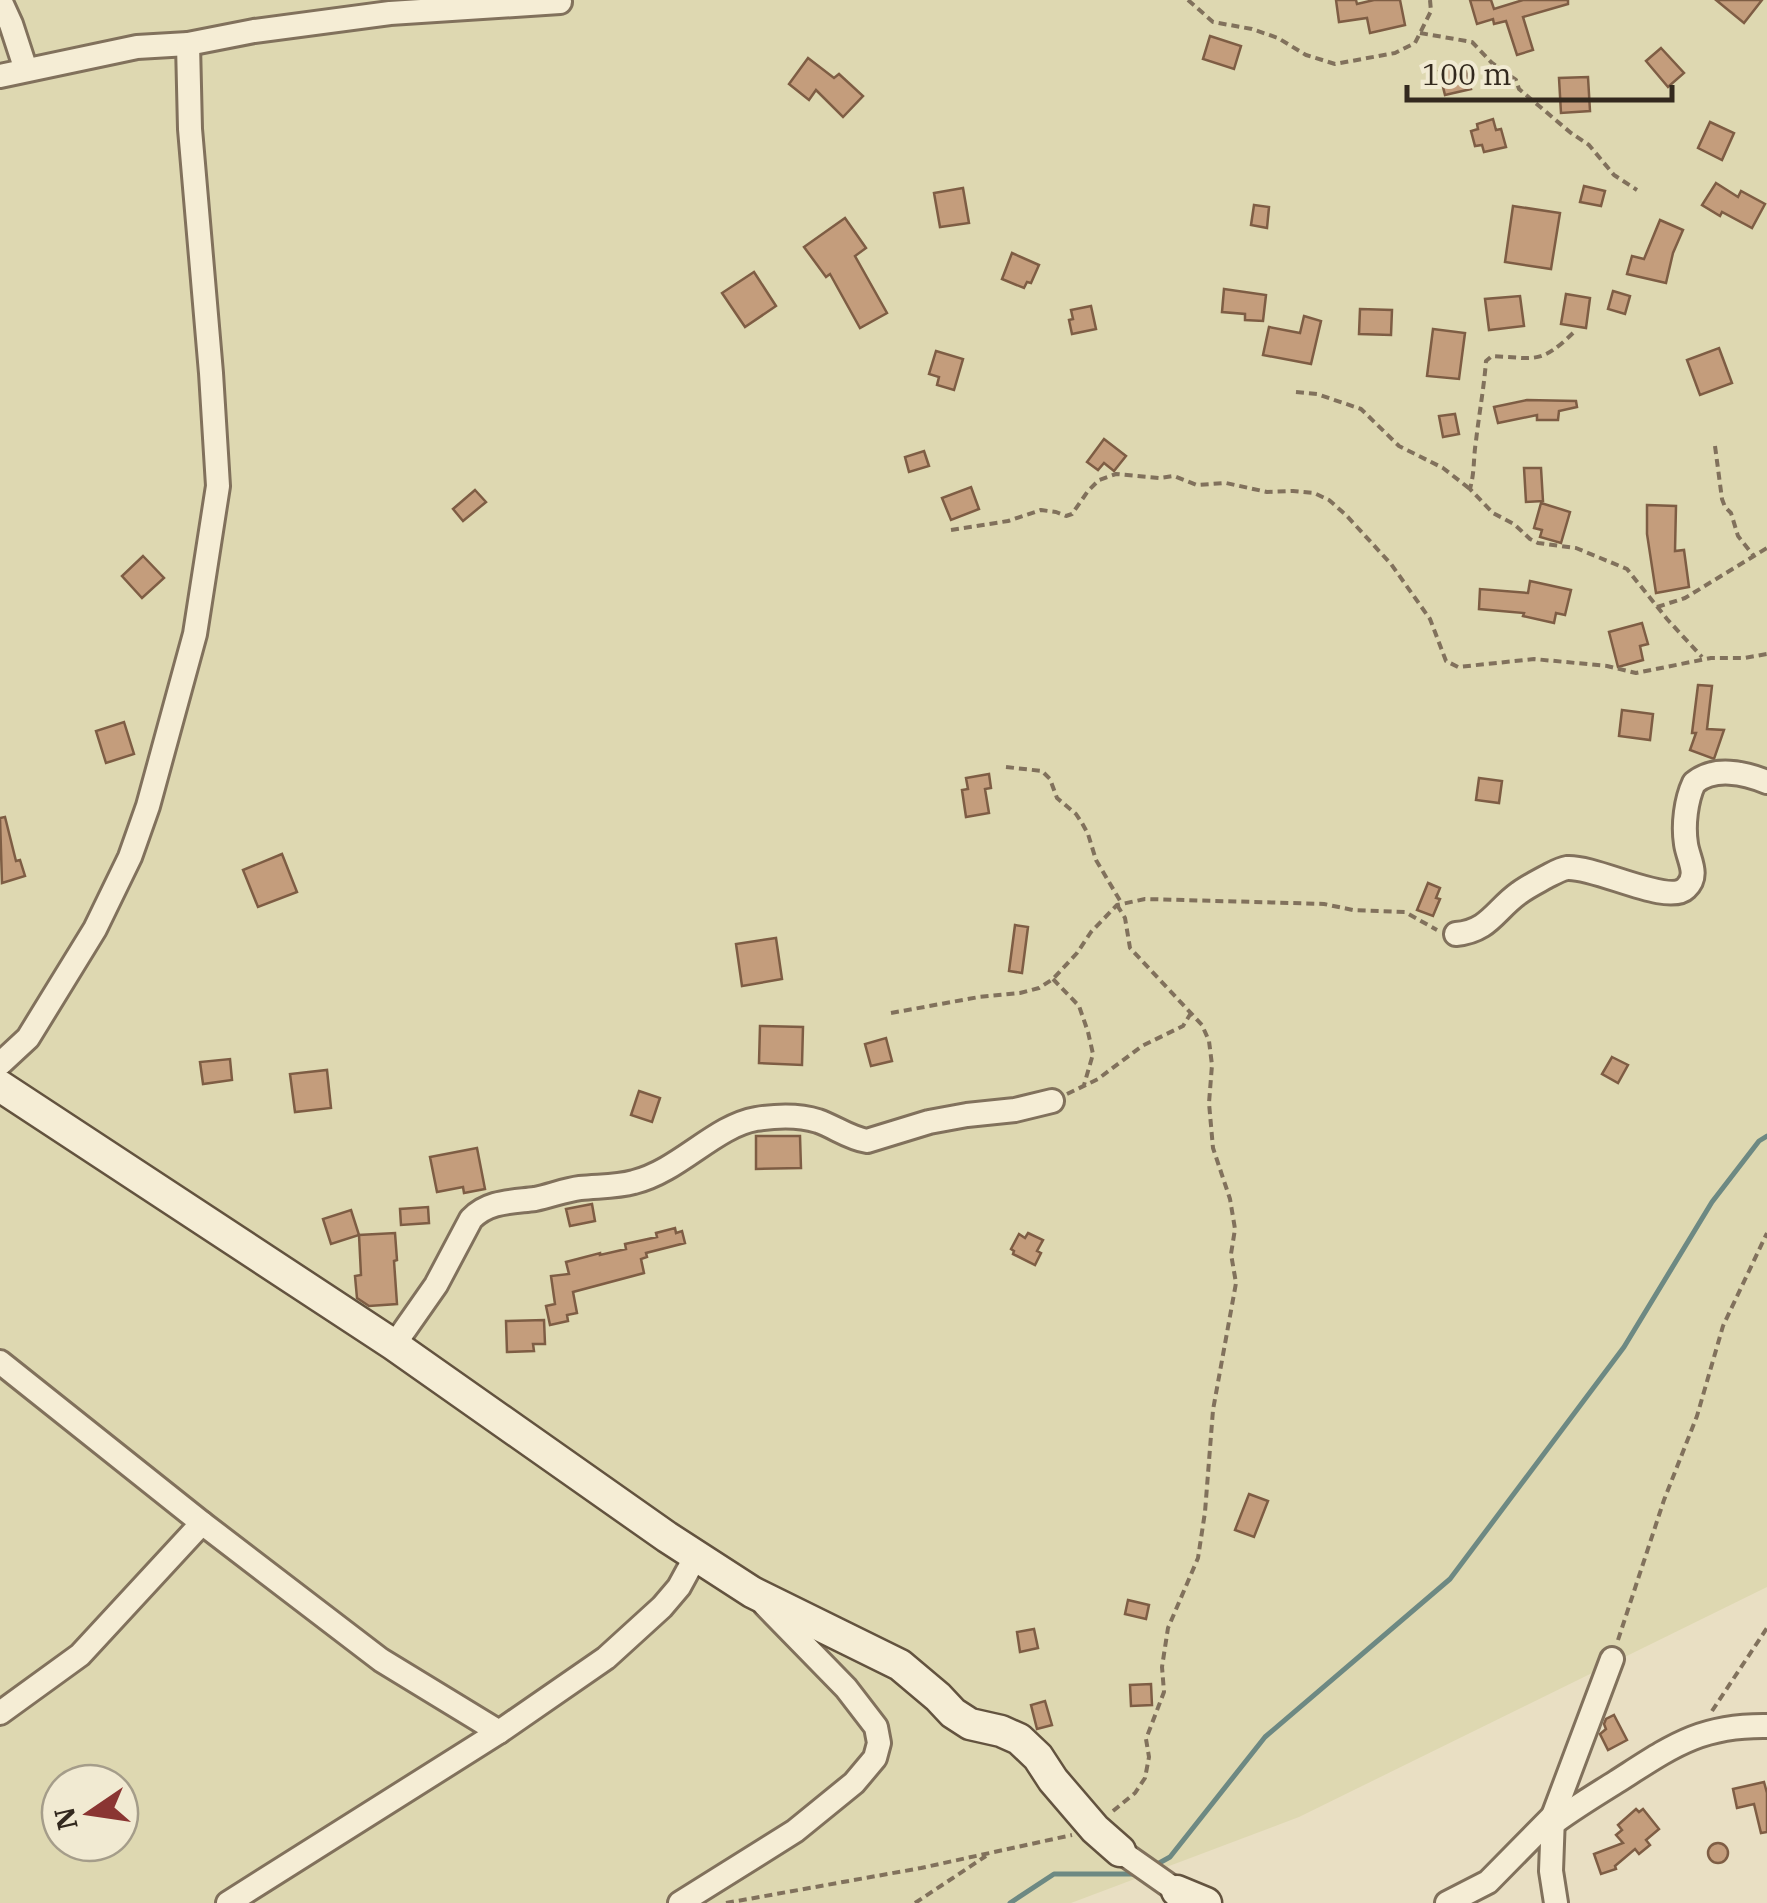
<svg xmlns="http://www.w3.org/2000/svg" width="1767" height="1903" viewBox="0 0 1767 1903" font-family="'IBM Plex Serif',serif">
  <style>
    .farmland { fill: #ded8b1; fill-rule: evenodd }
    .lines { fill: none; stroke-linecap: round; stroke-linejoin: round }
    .stream { stroke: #6d8983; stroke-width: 5 }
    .building { fill: #c49d7c; stroke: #7e5d44; stroke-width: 2.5 }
    .street-casing { stroke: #81715c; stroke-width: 28 }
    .secondary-casing { stroke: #63533f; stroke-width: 35 }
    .path { stroke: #81715c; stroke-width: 4; stroke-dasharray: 8 5; stroke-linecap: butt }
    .street { stroke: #f5edd5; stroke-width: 22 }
    .secondary { stroke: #f5edd5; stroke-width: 30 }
  </style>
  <rect width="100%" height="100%" fill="#e9dfc3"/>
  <path class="farmland" d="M0 0H1767V1587L1299 1817 1071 1903H0ZM60 1783H120V1843H60Z"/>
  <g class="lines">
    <g class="stream">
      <path d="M1152 1867 1170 1857 1265 1737 1450 1579 1624 1347 1712 1202 1759 1141 1767 1136"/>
      <path d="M1010 1903 1054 1874H1138"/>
    </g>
  </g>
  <g class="building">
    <path d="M1336 0H1356L1357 4 1374 0H1400L1405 25 1370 33 1367 18 1339 22Z"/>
    <path d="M1470 0H1491L1494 9 1523 0H1568V4L1523 17 1533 50 1517 55 1506 21 1494 24 1493 19 1477 24Z"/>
    <path d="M1716 0H1762L1744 23Z"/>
    <path d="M1210 36 1241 46 1234 69 1203 59Z"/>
    <path d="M1661 48 1684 73 1668 87 1646 61Z"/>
    <path d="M808 58 834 78 839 74 863 96 843 117 816 90 809 100 789 84Z"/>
    <path d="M1464 64 1471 89 1445 95 1439 71Z"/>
    <path d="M1588 77 1590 111 1561 113 1559 78Z"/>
    <path d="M1493 119 1496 130 1501 129 1506 147 1484 152 1482 145 1475 146 1471 131 1478 129 1477 124Z"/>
    <path d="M1710 122 1734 133 1722 160 1698 148Z"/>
    <path d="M1716 183 1738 197 1741 191 1765 204 1752 228 1722 212 1720 216 1702 205Z"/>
    <path d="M1584 186 1605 191 1601 206 1580 202Z"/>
    <path d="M963 188 969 223 940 227 934 193Z"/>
    <path d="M1254 205 1269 207 1267 228 1251 225Z"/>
    <path d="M1513 206 1560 213 1551 269 1505 262Z"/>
    <path d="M845 218 866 248 855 256 887 313 860 328 830 274 826 277 804 247Z"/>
    <path d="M1660 220 1683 230 1673 253 1666 283 1627 274 1632 256 1644 259Z"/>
    <path d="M1012 253 1039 265 1031 283 1027 282 1024 288 1002 279Z"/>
    <path d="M754 272 776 306 745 327 722 293Z"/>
    <path d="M1224 289 1266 295 1263 321 1245 320V314L1222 312Z"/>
    <path d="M1613 291 1630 296 1625 314 1608 309Z"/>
    <path d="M1566 294 1590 298 1586 328 1561 324Z"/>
    <path d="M1520 296 1524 326 1489 330 1485 299Z"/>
    <path d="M1091 306 1096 329 1072 334 1069 320 1073 319 1071 310Z"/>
    <path d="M1360 309 1392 310 1391 335 1359 334Z"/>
    <path d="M1304 316 1321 321 1311 364 1263 355 1269 327 1300 333Z"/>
    <path d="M1433 329 1465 333 1459 379 1427 376Z"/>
    <path d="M1719 348 1732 383 1700 395 1687 360Z"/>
    <path d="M936 351 963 359 954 390 937 385 939 377 929 374Z"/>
    <path d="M1527 400 1576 401 1577 407 1559 411 1558 420H1537V415L1498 423 1494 407Z"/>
    <path d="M1455 414 1459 434 1443 437 1439 416Z"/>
    <path d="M1104 439 1126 456 1114 471 1104 463 1098 470 1087 462Z"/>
    <path d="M924 451 929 466 909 472 905 457Z"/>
    <path d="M1524 468H1541L1543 501 1526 502Z"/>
    <path d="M971 487 979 509 951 520 942 498Z"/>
    <path d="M475 490 486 502 463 521 453 509Z"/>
    <path d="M1541 503 1570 512 1561 543 1540 537 1542 530 1534 528Z"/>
    <path d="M1647 505 1676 506 1675 551 1684 550 1689 587 1656 593 1647 534Z"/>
    <path d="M143 556 164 578 142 598 122 576Z"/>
    <path d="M1530 581 1571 590 1565 615 1556 613 1554 623 1523 616 1524 613 1479 609 1480 589 1528 593Z"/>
    <path d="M1642 623 1648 644 1640 646 1643 660 1618 667 1609 632Z"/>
    <path d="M1698 685 1712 686 1707 729 1724 730 1714 759 1690 750 1696 733H1692Z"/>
    <path d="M1622 710 1653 714 1650 740 1619 736Z"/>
    <path d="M124 722 134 754 106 763 96 731Z"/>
    <path d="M989 774 991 788 985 789 989 813 966 817 962 790 968 789 966 778Z"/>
    <path d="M1479 778 1502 781 1499 803 1476 800Z"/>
    <path d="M5 817 16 861 20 860 25 876 2 883 0 818Z"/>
    <path d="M282 854 297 892 258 907 243 870Z"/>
    <path d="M1428 883 1440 888 1436 898 1440 899 1433 916 1417 910Z"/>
    <path d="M1015 925 1028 927 1022 973 1009 971Z"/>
    <path d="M776 938 782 979 742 986 736 944Z"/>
    <path d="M760 1026 803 1027 802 1065 759 1063Z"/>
    <path d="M886 1038 892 1061 871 1066 865 1044Z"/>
    <path d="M1612 1057 1628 1065 1618 1083 1602 1074Z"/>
    <path d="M230 1059 232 1080 203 1084 200 1062Z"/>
    <path d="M327 1070 331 1108 295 1112 290 1074Z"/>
    <path d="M639 1091 660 1098 652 1122 631 1115Z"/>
    <path d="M756 1136H800L801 1168 756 1169Z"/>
    <path d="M477 1148 485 1189 464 1193 463 1187 437 1192 430 1157Z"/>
    <path d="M592 1204 595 1221 570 1226 566 1209Z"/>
    <path d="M428 1207 429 1223 401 1225 400 1209Z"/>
    <path d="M351 1210 359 1235 331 1244 323 1219Z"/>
    <path d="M675 1228 676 1233 682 1231 685 1243 646 1253 647 1257 641 1259 644 1273 573 1292 577 1313 567 1315 568 1321 550 1325 546 1306 555 1304 551 1276 569 1274 566 1262 600 1253V1255L626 1249 625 1244 657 1237 656 1233Z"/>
    <path d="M395 1233 397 1260 394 1261 397 1304 369 1306 357 1298 355 1276 361 1275 359 1235Z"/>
    <path d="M1028 1233 1043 1240 1037 1251 1041 1253 1035 1265 1013 1254 1014 1251 1011 1249 1019 1234 1025 1238Z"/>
    <path d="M544 1320 545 1344H533L534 1351 507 1352 506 1321Z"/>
    <path d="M1249 1494 1268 1501 1254 1537 1235 1530Z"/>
    <path d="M1128 1600 1149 1605 1146 1619 1125 1614Z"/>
    <path d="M1034 1629 1038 1648 1020 1652 1017 1632Z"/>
    <path d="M1151 1684 1152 1705 1131 1706 1130 1685Z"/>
    <path d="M1045 1701 1052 1725 1037 1729 1031 1705Z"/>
    <path d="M1614 1715 1627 1740 1608 1750 1600 1734 1606 1729 1604 1724 1606 1719Z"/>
    <path d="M1764 1782 1767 1793V1832L1761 1833 1754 1804 1737 1808 1733 1789Z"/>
    <path d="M1636 1809 1639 1812 1643 1809 1659 1829 1646 1840 1650 1845 1639 1854 1635 1849 1615 1866 1616 1869 1601 1874 1594 1854 1623 1843 1616 1835 1622 1830 1618 1825Z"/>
    <circle cx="1718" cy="1853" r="10"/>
  </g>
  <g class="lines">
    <defs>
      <g id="street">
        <path d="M0 0 11 24 26 70"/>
        <path d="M0 76 137 47 188 44 254 31 390 13 560 2"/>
        <path d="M1456 934C1489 931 1495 910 1519 893 1527 887 1537 882 1546 877 1552 874 1560 869 1567 868 1596 866 1668 906 1686 888 1700 875 1688 859 1686 844 1683 825 1686 800 1694 783 1714 766 1745 773 1767 782"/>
        <path d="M0 1064 28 1038 95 929 130 857 148 806 195 634 218 486 211 373 190 129 188 44"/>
        <path d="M394 1345 436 1285 471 1219C488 1201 511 1202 535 1199 550 1196 565 1190 580 1188 598 1186 616 1187 634 1182 679 1171 715 1126 756 1119 775 1116 799 1115 818 1121 835 1127 849 1138 867 1141L929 1122 967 1115 1015 1110 1052 1101"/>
        <path d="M0 1362 202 1523 381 1660 499 1732"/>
        <path d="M0 1713 80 1655 202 1523"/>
        <path d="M1551 1825C1572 1809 1594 1796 1616 1782 1671 1747 1699 1725 1767 1726"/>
        <path d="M1120 1851 1177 1891"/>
        <path d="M228 1903 499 1732 606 1658 662 1607 679 1587 697 1554"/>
        <path d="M680 1903 795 1831 854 1783 875 1758 879 1743 876 1727 846 1688 765 1605"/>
        <path d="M1447 1903 1488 1882 1553 1816"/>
        <path d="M1556 1903 1551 1871 1553 1816 1612 1659"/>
      </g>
      <g id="secondary">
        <path d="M0 1086 394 1345 667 1537 752 1592 900 1665 938 1697 953 1713 970 1724 1001 1731 1019 1739 1038 1757 1053 1780 1095 1829 1120 1851"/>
        <path d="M1177 1891 1206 1903"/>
      </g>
    </defs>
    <use href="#street" class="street-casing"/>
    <use href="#secondary" class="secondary-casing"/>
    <g class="path">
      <path d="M1188 0 1213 22 1252 29 1278 38 1306 55 1335 64 1395 53 1415 43 1431 11 1430 0"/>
      <path d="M1420 33 1472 42 1492 63 1516 80 1519 89 1571 133 1589 145 1614 175 1637 190"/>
      <path d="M1573 333C1540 365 1535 358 1492 356L1486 361C1484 388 1479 414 1476 441 1473 460 1475 470 1470 489L1493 513 1514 524 1530 539 1538 543 1576 548 1627 569 1667 619 1702 657"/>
      <path d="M1296 392 1317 394 1361 409 1399 446 1443 468 1470 489"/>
      <path d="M1715 446 1722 499 1725 507 1731 513 1738 536 1753 555"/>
      <path d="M951 530 1008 521 1041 510 1056 512 1066 516 1072 514 1088 491 1099 480 1116 474 1159 478 1174 476 1197 485 1226 483 1267 492 1293 491 1314 493 1329 500 1346 515 1391 564 1430 619 1446 661 1458 667 1534 659 1607 666 1636 673 1711 658H1744L1767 654"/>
      <path d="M1657 607 1685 598 1767 548"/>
      <path d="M1006 767 1042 771 1050 779 1057 798 1076 814 1082 823 1088 834 1096 860 1122 904"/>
      <path d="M1053 979 1079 1006 1088 1032 1093 1054 1084 1085"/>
      <path d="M891 1013 979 997 1020 993 1039 988 1053 979 1077 953 1091 932 1117 905 1145 899 1292 903 1324 904 1353 910 1405 912 1437 930"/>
      <path d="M1067 1094 1098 1079 1142 1046 1183 1026 1191 1013"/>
      <path d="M1618 1640 1664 1500 1697 1416 1723 1326 1767 1233"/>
      <path d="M1712 1711 1767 1628"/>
      <path d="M1113 1811 1135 1793 1145 1778 1149 1757 1146 1739 1164 1692 1162 1667 1168 1628 1198 1558 1205 1512 1213 1410 1236 1283 1231 1254 1235 1229 1230 1199 1213 1148 1209 1103 1212 1065 1209 1041 1202 1025 1130 948 1125 918 1117 905"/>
      <path d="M726 1903 921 1868 1072 1835"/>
      <path d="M915 1903 986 1856"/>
    </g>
    <use href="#street" class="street"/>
    <use href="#secondary" class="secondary"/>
  </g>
  <g transform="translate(90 1813) rotate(257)"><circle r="48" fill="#f1ead2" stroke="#a59d8a" stroke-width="2.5"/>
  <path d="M0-8L18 38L0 25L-18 38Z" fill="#8a3532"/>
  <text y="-15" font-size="28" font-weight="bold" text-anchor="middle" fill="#33291e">N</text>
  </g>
  <path d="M1407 85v15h265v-15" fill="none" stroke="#33291e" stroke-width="5"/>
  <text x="1422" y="85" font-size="30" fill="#33291e" stroke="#f1ead2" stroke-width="8" paint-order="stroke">100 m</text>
</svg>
